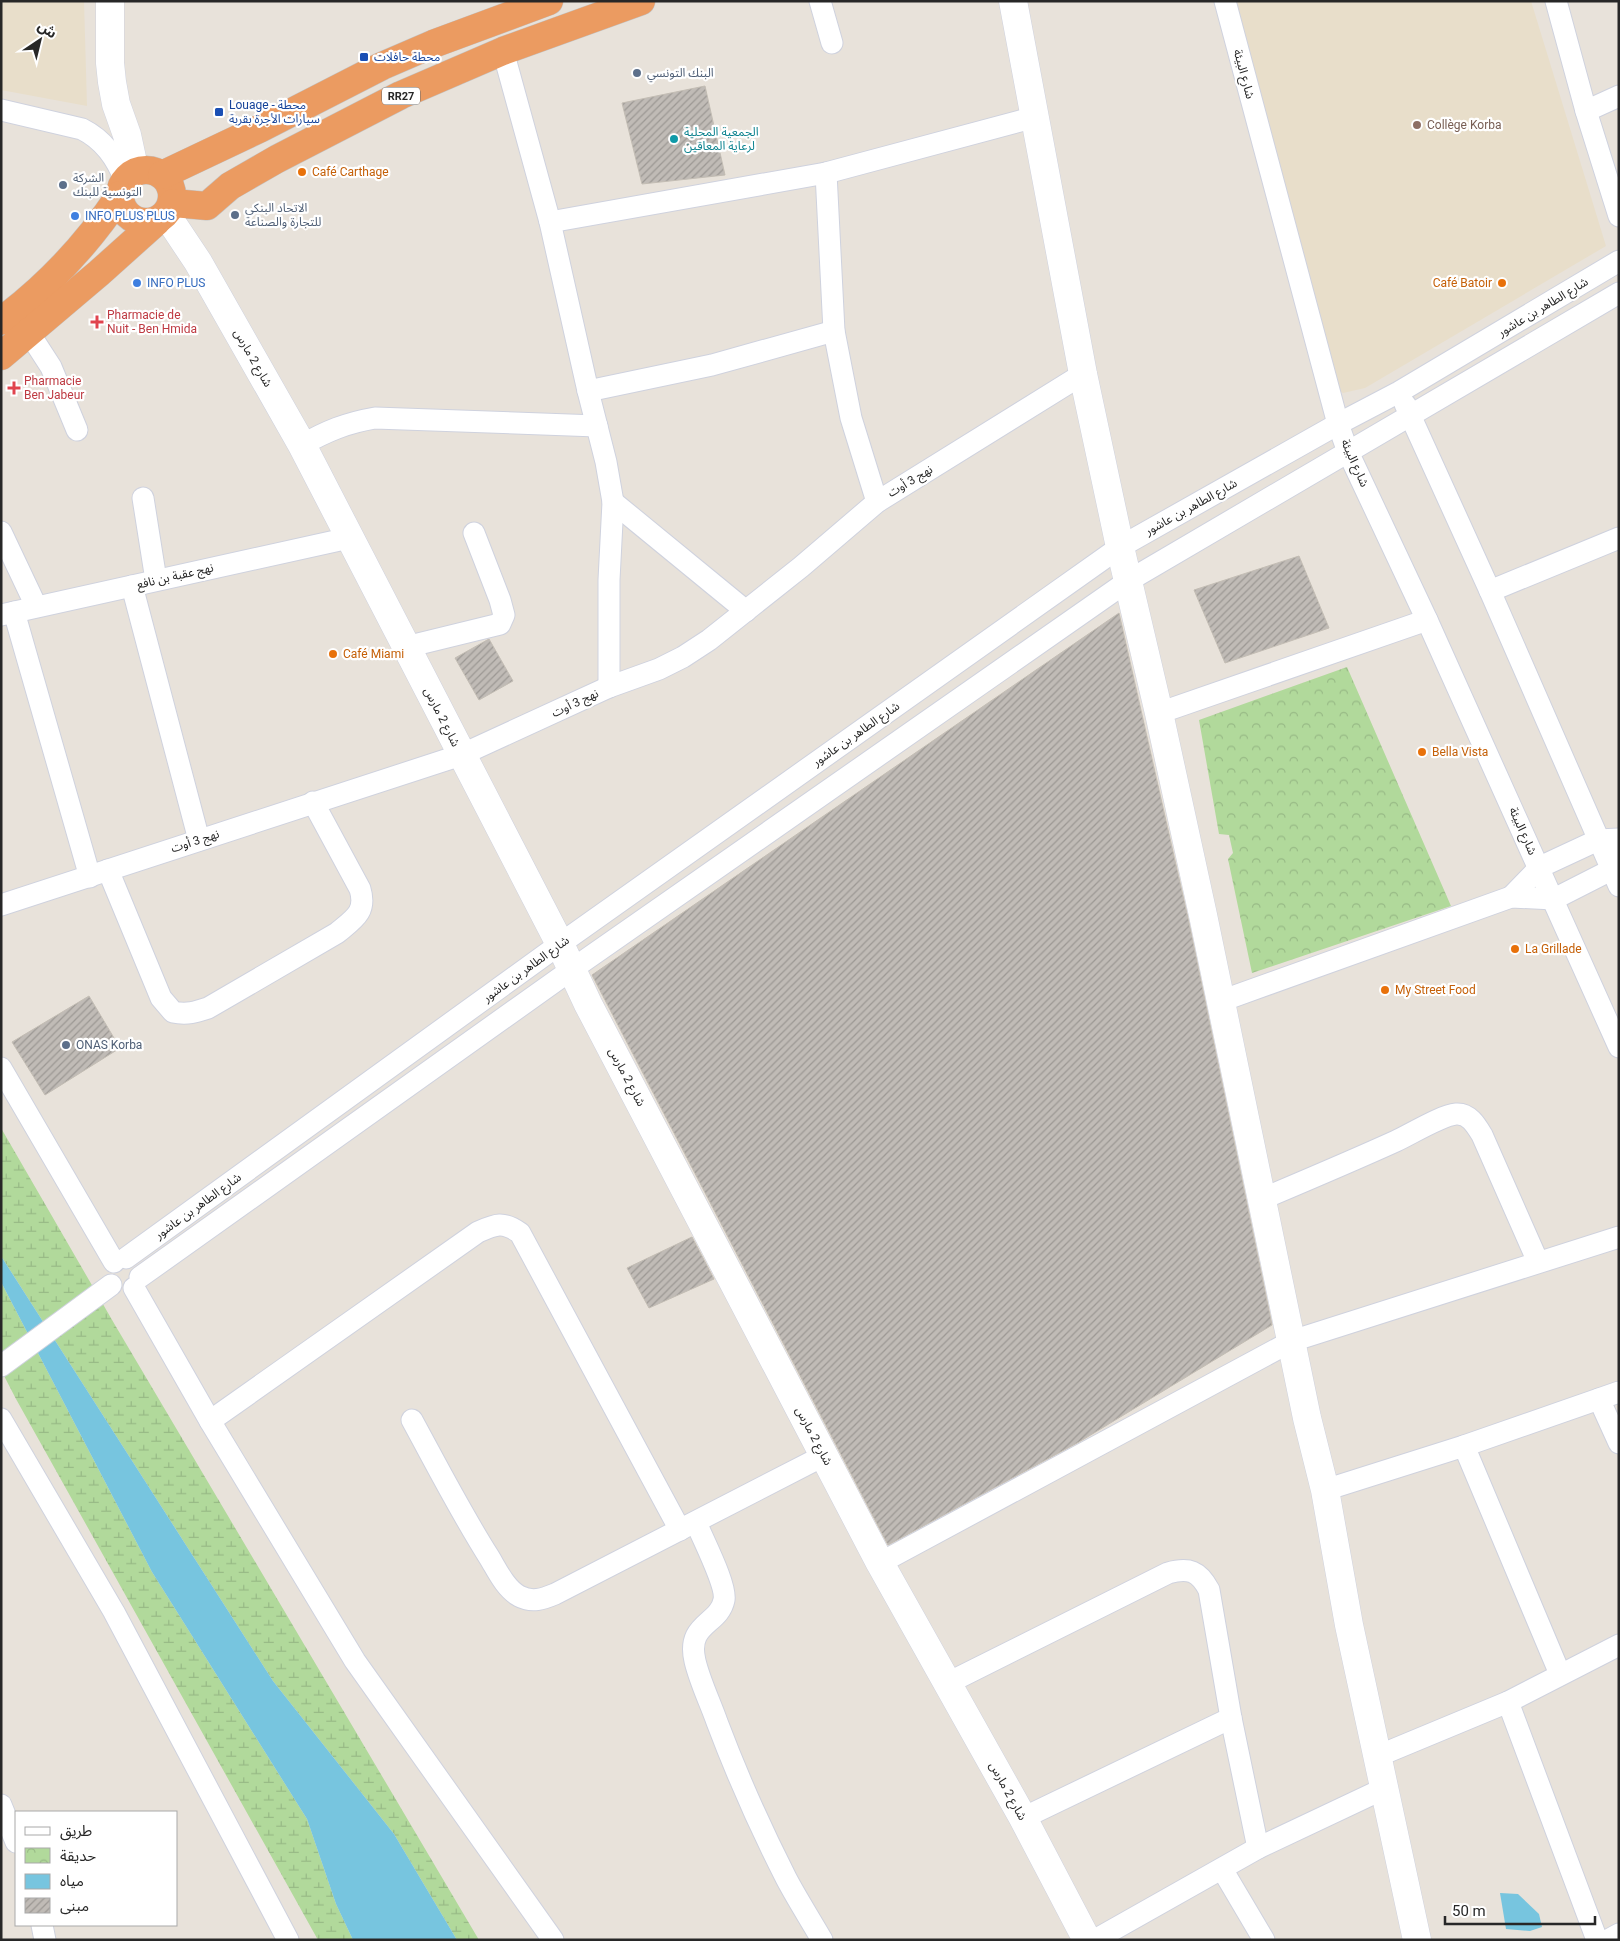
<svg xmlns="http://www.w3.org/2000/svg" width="1620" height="1941" viewBox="0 0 1620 1941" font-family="Roboto,'Noto Sans Arabic',sans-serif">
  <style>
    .education { fill: #e8deca }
    .wetland { fill: url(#wetland-marsh) }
    .park { fill: url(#park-crowns) }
    .water { fill: #77c5df }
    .building { fill: url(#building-hatch); stroke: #c3bdb4 }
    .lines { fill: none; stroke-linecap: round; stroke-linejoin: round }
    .street-casing { stroke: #cfd2de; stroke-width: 23 }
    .secondary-casing { stroke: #cfd2de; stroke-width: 29 }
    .highway-casing { stroke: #c3c3c3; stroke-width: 29 }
    .street { stroke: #fff; stroke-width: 21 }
    .secondary { stroke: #fff; stroke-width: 28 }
    .highway { stroke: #eb9b61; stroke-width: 28 }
    .transit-dot { fill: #1a4fb4; stroke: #fff; stroke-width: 2 }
    .service-dot { fill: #5c6f8a; stroke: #fff; stroke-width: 2 }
    .education-dot { fill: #8d6e63; stroke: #fff; stroke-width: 2 }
    .culture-dot { fill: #0f9aa8; stroke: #fff; stroke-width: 2 }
    .food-dot { fill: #e8710a; stroke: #fff; stroke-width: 2 }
    .shop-dot { fill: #3f7fe0; stroke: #fff; stroke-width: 2 }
    .health-dot { fill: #e0444e; stroke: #fff; stroke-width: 2 }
    .labels { text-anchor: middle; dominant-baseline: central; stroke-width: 4.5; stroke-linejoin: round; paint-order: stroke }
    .shield { fill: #fff; stroke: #686868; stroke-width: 1 }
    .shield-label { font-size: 11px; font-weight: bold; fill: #272727 }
    .transit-label { font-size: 12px; fill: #164399; stroke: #fff; text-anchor: start }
    .service-label { font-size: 12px; fill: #4e5e75; stroke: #fff; text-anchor: start }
    .street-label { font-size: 12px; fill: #272727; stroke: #fff }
    .education-label { font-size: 12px; fill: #785e54; stroke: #fff; text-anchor: start }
    .culture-label { font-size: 12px; fill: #0d838f; stroke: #fff; text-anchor: start }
    .food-label { font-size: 12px; fill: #c56008; stroke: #fff; text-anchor: start }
    .shop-label { font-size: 12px; fill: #366cbe; stroke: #fff; text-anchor: start }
    .health-label { font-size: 12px; fill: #be3a42; stroke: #fff; text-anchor: start }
  </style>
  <defs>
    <pattern id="wetland-marsh" width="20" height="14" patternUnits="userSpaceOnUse" patternTransform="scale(1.25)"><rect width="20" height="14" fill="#b1d99b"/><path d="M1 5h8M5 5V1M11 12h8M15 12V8" fill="none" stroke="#98ba86"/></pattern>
    <pattern id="park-crowns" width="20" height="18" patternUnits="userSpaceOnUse" patternTransform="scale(1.25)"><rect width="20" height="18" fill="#b1d99b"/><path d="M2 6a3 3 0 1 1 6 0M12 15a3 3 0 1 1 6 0" fill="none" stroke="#98ba86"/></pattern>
    <pattern id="building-hatch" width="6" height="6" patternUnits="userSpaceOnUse" patternTransform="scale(1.25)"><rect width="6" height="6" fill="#c0bbb6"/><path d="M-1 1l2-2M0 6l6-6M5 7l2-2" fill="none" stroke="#9c9894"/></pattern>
  </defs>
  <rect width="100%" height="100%" fill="#e8e2da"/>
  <g class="education">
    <path d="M1 1H84L87 106 1 90Z"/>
    <path d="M1233 1H1531L1606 246 1365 388 1343 393 1330 384Z"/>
  </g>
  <g class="wetland">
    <path d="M1 1128 115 1325 479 1940H457L394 1834 273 1681 1 1256Z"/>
    <path d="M1 1282 152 1572 307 1819 336 1904 353 1940H318L16 1399 1 1370Z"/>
  </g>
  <path class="park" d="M1347 667 1451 906 1252 973 1228 859 1233 853 1229 835 1219 834 1199 720Z"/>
  <g class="water">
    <path d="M1 1256 273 1681 394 1834 457 1940H353L336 1904 307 1819 152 1572 1 1282Z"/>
    <path d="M1500 1893 1518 1894 1539 1914 1542 1927 1530 1931 1506 1929Z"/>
  </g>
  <g class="building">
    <path d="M705 86 725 175 642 184 622 103Z"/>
    <path d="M1299 556 1329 628 1225 663 1194 590Z"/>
    <path d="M1119 613 1188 918 1272 1325 1079 1442 888 1545 592 975Z"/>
    <path d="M489 639 513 681 479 700 455 658Z"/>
    <path d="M89 996 120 1048 45 1095 12 1042Z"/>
    <path d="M692 1237 714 1279 649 1308 627 1268Z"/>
  </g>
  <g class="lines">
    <defs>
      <g id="street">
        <path d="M820 1 832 43"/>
        <path d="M1225 1 1338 424 1348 452 1427 620 1619 1047"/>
        <path d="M1556 1 1586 111 1619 216"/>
        <path d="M503 51 550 222 588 391 606 462 613 502 609 580V687"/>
        <path d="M1 110 82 129C104 140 116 158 125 180"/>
        <path d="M1586 111 1619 96"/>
        <path d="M826 173 834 331 851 418 877 502"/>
        <path d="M550 222 826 173 1035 117"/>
        <path d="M29 333 51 367 77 430"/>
        <path d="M588 391 712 365 834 331"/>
        <path d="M1405 404 1490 591 1619 886"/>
        <path d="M302 445C327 431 346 423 375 418L597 426"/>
        <path d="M143 498 156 580"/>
        <path d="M613 502 746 611"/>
        <path d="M1 532 36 606"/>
        <path d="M132 586 199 840"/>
        <path d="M1490 591 1619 538"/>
        <path d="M14 612 90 877"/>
        <path d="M1 615 349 538"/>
        <path d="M406 647 500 624 504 615 500 600 474 533"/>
        <path d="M1159 713 1427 620"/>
        <path d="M108 870 161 998 173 1012C187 1015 196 1012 208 1008L337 933C354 919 367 912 360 889L313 802"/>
        <path d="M1511 897 1540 867 1598 840 1619 839"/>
        <path d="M1 905 461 755 609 687 659 669 683 657 709 640 801 567 877 502 1083 374"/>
        <path d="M1221 1001 1511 897 1554 899 1611 870 1618 858"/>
        <path d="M1 1068 114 1262"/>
        <path d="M1262 1199C1307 1180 1352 1161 1396 1141 1411 1134 1442 1115 1456 1114 1469 1113 1476 1125 1482 1135L1538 1262"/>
        <path d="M126 1258 560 944 1120 547 1338 424 1399 392 1619 261"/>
        <path d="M140 1277 571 970 1128 581 1619 293"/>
        <path d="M134 1288 210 1421 355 1661 553 1940"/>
        <path d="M1 1366 111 1285"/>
        <path d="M1599 1399 1619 1443"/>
        <path d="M1 1419 114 1612 288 1940"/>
        <path d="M412 1420C437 1466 461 1513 489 1557 497 1570 505 1588 519 1596 532 1603 543 1599 555 1594L825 1455"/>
        <path d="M210 1421 478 1232C496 1224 503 1221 520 1233L680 1530"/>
        <path d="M1464 1446 1560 1674"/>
        <path d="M1325 1490 1464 1446 1619 1392"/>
        <path d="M696 1522C702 1538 727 1585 724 1600 719 1625 686 1623 695 1661 700 1682 710 1702 717 1722 737 1775 760 1827 786 1878 797 1899 810 1919 822 1940"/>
        <path d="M880 1563 1292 1341 1619 1237"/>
        <path d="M948 1683 1168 1573C1189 1567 1199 1571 1209 1590L1231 1718 1258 1848"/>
        <path d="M1508 1702 1597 1940"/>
        <path d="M1378 1756 1508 1702 1619 1645"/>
        <path d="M1 1805 16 1842"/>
        <path d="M1023 1818 1231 1718"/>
        <path d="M1222 1869 1264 1940"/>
        <path d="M42 1925 45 1940"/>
        <path d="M1095 1940 1258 1848 1385 1788"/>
        <path d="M1608 1940 1619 1934"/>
      </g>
      <g id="secondary">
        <path d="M110 1V63L112 82 116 104 127 135 135 172"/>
        <path d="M1013 1 1083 374 1120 547 1159 713 1203 915 1307 1418 1325 1490 1349 1625 1417 1940"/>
        <path d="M166 214 198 262 302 445 560 944 588 1004 880 1563 1023 1818 1087 1940"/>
      </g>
      <g id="highway">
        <circle cx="146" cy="196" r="26"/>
        <path d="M162 175 259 129 382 66 433 44 549 1"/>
        <path d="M173 203 207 206 230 186 277 159 401 95 503 51 641 1"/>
        <path d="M1 321C47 287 88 243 120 195"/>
        <path d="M1 356 99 273 157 221"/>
      </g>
    </defs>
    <use href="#street" class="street-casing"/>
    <use href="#secondary" class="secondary-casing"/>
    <use href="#highway" class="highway-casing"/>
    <use href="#street" class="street"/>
    <use href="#secondary" class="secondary"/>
    <use href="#highway" class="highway"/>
  </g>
  <g class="transit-dot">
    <rect x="359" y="52" width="10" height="10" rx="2.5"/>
    <rect x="214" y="107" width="10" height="10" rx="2.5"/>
  </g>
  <g class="service-dot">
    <circle cx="637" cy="73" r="5"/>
    <circle cx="63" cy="185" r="5"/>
    <circle cx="235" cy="215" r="5"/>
    <circle cx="66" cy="1045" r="5"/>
  </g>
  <circle class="education-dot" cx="1417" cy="125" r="5"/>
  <circle class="culture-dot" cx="674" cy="139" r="5"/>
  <g class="food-dot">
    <circle cx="302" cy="172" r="5"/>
    <circle cx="1502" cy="283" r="5"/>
    <circle cx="333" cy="654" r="5"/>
    <circle cx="1422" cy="752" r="5"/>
    <circle cx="1515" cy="949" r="5"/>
    <circle cx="1385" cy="990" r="5"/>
  </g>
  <g class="shop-dot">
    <circle cx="75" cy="216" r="5"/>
    <circle cx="137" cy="283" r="5"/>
  </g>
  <g class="health-dot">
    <path d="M94.5 314.5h5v5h5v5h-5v5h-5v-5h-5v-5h5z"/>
    <path d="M11.5 380.5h5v5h5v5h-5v5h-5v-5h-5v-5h5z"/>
  </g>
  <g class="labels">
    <rect class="shield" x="382" y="87.5" width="38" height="17" rx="4"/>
    <g class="shield-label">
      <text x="401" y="96">RR27</text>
    </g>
    <g class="transit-label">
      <text x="374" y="57">محطة حافلات</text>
      <text x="229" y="105">Louage - محطة<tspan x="229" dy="14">سيارات الأجرة بقربة</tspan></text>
    </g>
    <g class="service-label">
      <text x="647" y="73">البنك التونسي</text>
      <text x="73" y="178">الشركة<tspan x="73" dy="14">التونسية للبنك</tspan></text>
      <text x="245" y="208">الاتحاد البنكي<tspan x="245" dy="14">للتجارة والصناعة</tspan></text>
      <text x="76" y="1045">ONAS Korba</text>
    </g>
    <g class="street-label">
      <text transform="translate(1244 74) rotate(75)">شارع البيئة</text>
      <text transform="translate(1543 307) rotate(-31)">شارع الطاهر بن عاشور</text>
      <text transform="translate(253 358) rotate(60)">شارع 2 مارس</text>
      <text transform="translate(1355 463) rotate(66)">شارع البيئة</text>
      <text transform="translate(910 481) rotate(-31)">نهج 3 أوت</text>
      <text transform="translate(1191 507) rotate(-29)">شارع الطاهر بن عاشور</text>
      <text transform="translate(175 576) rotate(-13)">نهج عقبة بن نافع</text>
      <text transform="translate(575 703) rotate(-25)">نهج 3 أوت</text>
      <text transform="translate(442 717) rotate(63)">شارع 2 مارس</text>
      <text transform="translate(856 734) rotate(-35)">شارع الطاهر بن عاشور</text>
      <text transform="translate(1523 831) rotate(66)">شارع البيئة</text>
      <text transform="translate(195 841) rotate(-18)">نهج 3 أوت</text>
      <text transform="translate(526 969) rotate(-36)">شارع الطاهر بن عاشور</text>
      <text transform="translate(627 1077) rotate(62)">شارع 2 مارس</text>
      <text transform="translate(198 1206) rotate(-36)">شارع الطاهر بن عاشور</text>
      <text transform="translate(814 1436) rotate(62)">شارع 2 مارس</text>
      <text transform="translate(1008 1791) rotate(61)">شارع 2 مارس</text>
    </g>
    <g class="education-label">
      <text x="1427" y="125">Collège Korba</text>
    </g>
    <g class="culture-label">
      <text x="684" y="132">الجمعية المحلية<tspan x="684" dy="14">لرعاية المعاقين</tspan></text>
    </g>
    <g class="food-label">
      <text x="312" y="172">Café Carthage</text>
      <text x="1492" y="283" text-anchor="end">Café Batoir</text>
      <text x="343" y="654">Café Miami</text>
      <text x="1432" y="752">Bella Vista</text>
      <text x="1525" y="949">La Grillade</text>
      <text x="1395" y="990">My Street Food</text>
    </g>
    <g class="shop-label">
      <text x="85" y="216">INFO PLUS PLUS</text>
      <text x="147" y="283">INFO PLUS</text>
    </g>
    <g class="health-label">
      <text x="107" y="315">Pharmacie de<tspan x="107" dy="14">Nuit - Ben Hmida</tspan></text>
      <text x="24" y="381">Pharmacie<tspan x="24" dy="14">Ben Jabeur</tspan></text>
    </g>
  </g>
  <rect width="1620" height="1941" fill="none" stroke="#272727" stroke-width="5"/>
  <rect x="15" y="1811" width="162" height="115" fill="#ffffff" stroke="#a9a9a9"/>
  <rect x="25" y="1827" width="25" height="8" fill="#ffffff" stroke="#a9a9a9"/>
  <text x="60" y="1836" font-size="15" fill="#272727">طريق</text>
  <rect x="25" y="1848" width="25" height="15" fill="url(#park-crowns)" stroke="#a9a9a9"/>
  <text x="60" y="1861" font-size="15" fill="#272727">حديقة</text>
  <rect x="25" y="1874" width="25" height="15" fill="#77c5df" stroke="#a9a9a9"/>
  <text x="60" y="1886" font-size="15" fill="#272727">مياه</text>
  <rect x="25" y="1898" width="25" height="15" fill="url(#building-hatch)" stroke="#a9a9a9"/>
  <text x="60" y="1911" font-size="15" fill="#272727">مبنى</text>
  <g transform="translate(40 40) rotate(35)" stroke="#ffffff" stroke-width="4" paint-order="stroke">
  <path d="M0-4L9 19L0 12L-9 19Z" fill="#272727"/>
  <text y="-8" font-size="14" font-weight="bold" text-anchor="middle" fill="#272727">ش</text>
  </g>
  <path d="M1445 1916v8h150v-8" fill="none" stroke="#272727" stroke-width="2.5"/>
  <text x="1452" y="1916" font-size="15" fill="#272727" stroke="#ffffff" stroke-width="4" paint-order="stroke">50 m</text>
</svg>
